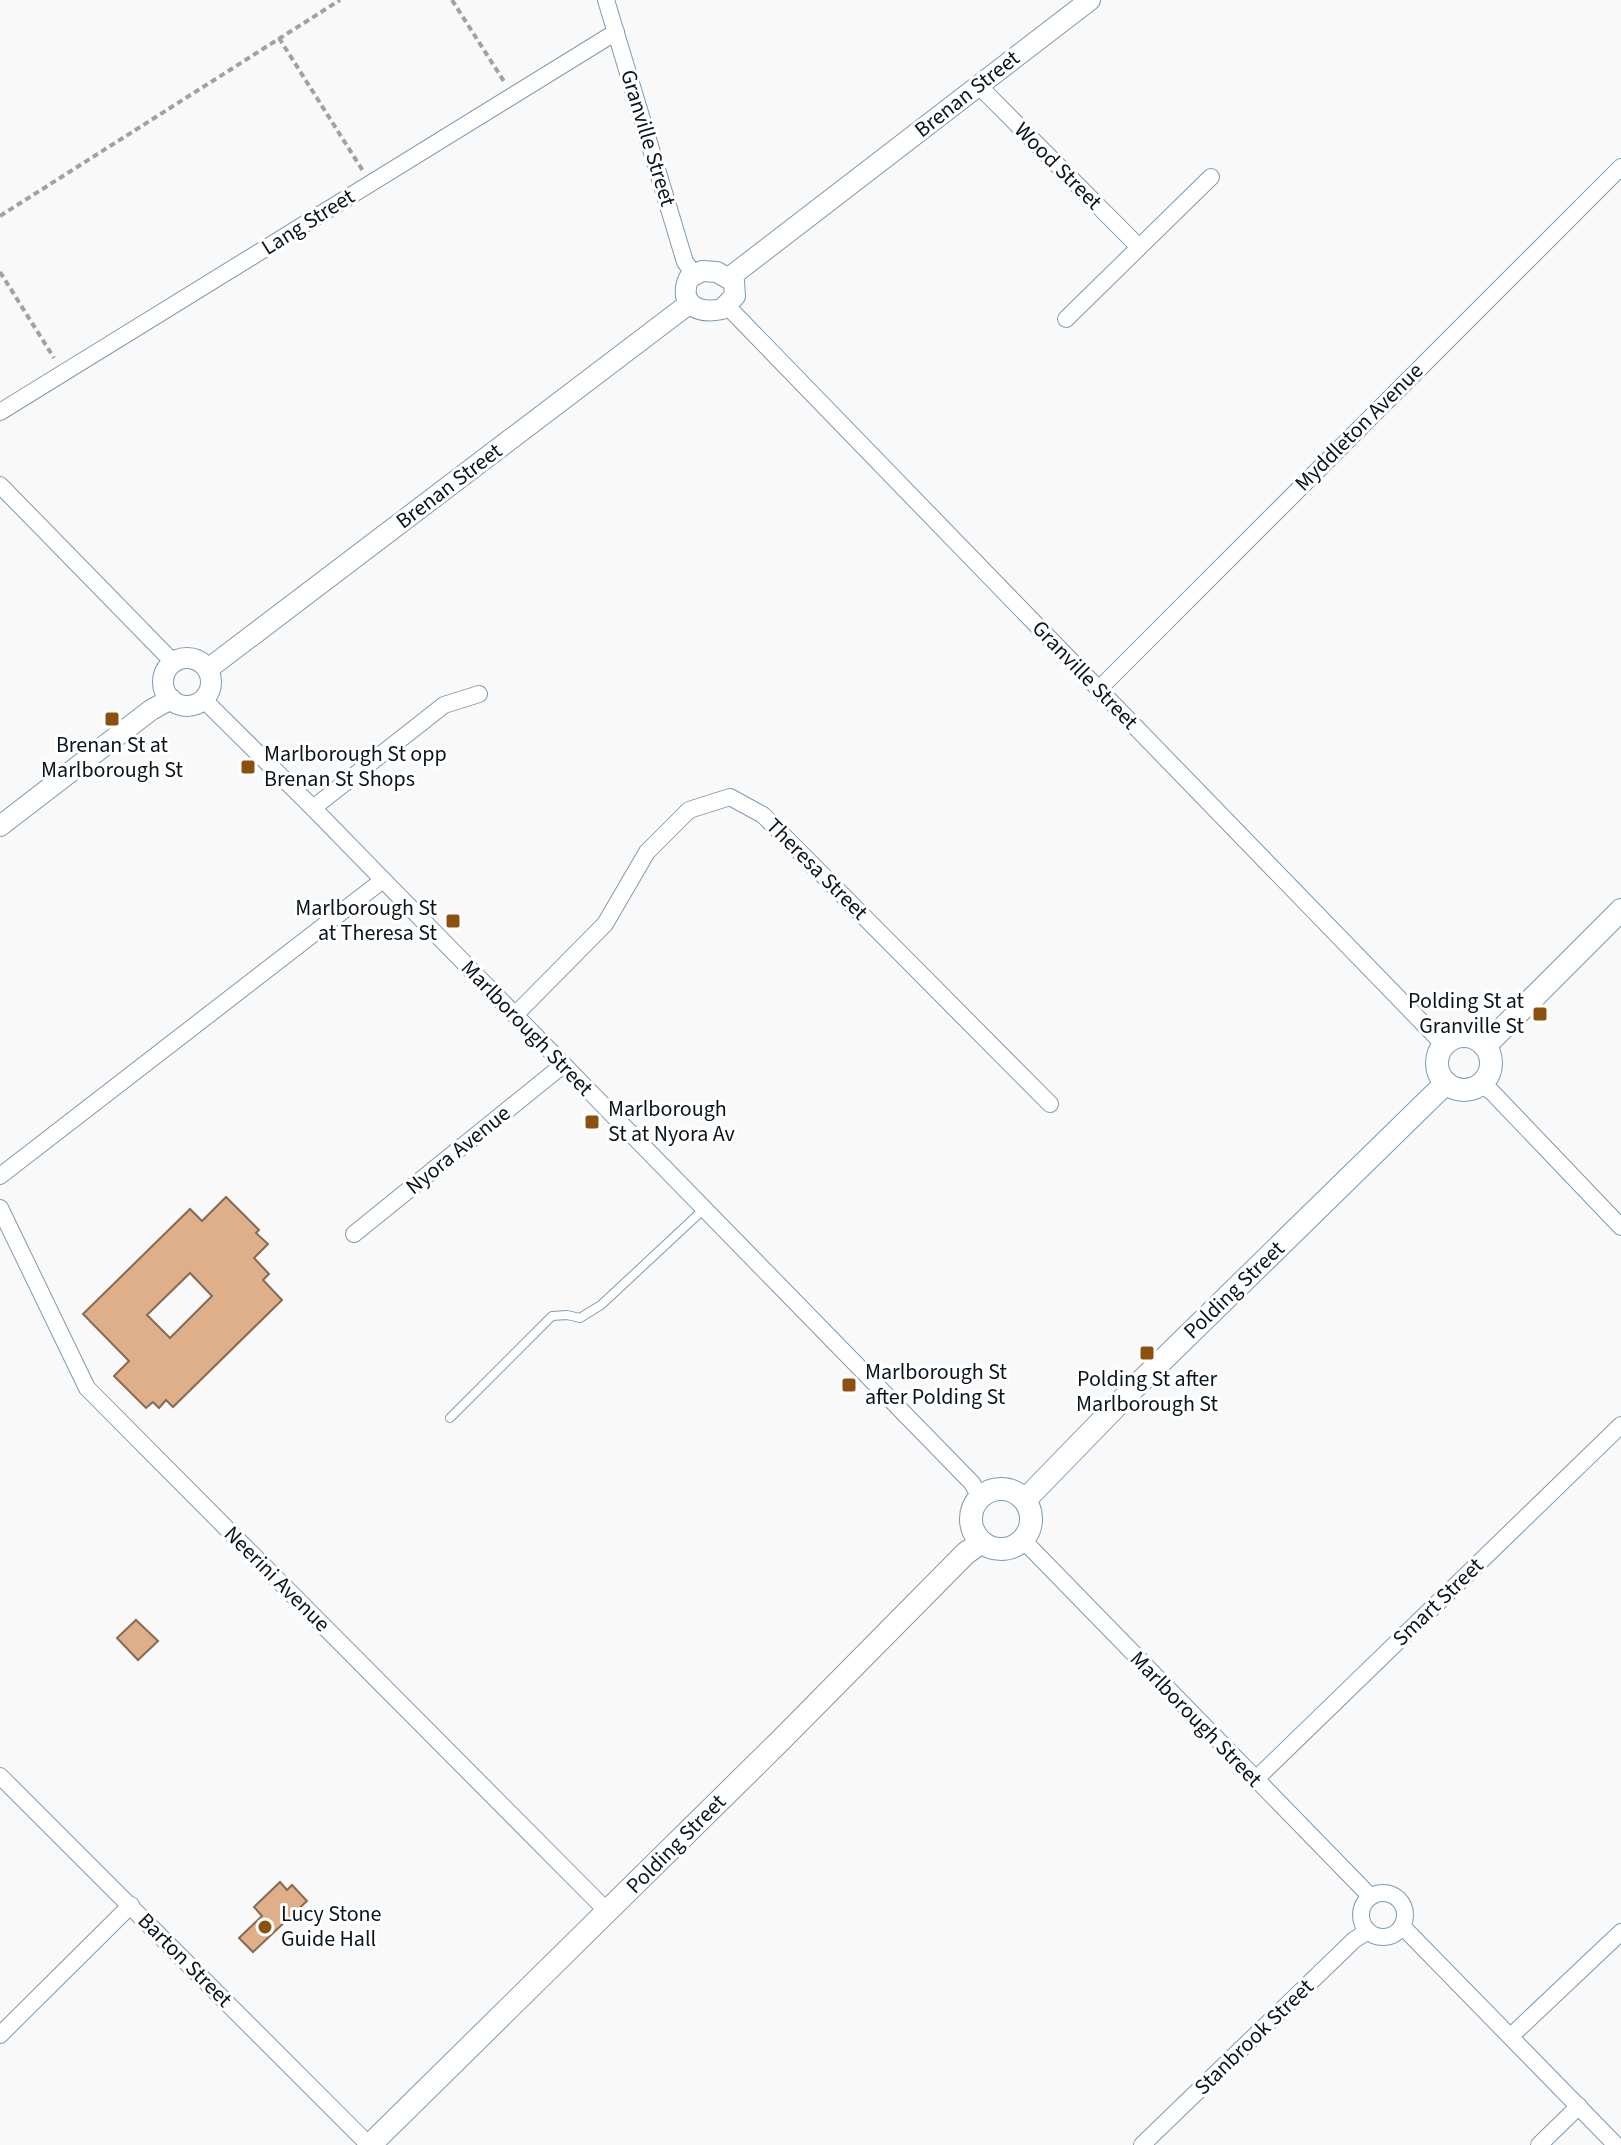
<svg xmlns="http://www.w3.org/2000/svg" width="1621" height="2145" viewBox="0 0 1621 2145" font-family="'Source Sans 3',sans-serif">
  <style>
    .building { fill: #deaf88; stroke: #866a54; stroke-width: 2; fill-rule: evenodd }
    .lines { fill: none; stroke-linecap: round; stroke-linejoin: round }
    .service-casing { stroke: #7e9ab2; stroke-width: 10 }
    .minor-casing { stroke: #7e9ab2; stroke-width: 18 }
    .tertiary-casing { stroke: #7e9ab2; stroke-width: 22 }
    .secondary-casing { stroke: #7e9ab2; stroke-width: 24 }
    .path { stroke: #9da2a5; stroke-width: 4; stroke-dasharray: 6 4; stroke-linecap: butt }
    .service { stroke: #fff; stroke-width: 8 }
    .minor { stroke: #fff; stroke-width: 16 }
    .tertiary { stroke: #fff; stroke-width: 20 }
    .secondary { stroke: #fff; stroke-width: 22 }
    .poi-dot { fill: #8c500f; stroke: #fff; stroke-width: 3 }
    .labels { text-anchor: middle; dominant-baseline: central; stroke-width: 6; stroke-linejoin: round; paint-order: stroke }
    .street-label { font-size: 22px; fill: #0a151e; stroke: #fff }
    .poi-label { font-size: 22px; fill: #0a151e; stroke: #fff; text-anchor: start }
  </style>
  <rect width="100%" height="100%" fill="#f9f9f9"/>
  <g class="building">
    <path d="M226 1197 259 1230 256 1233 268 1244 254 1258 269 1274 263 1280 282 1300 173 1407 166 1400 159 1408 153 1402 146 1408 114 1376 129 1361 83 1314 190 1209 202 1221ZM190 1273 212 1296 170 1338 147 1315Z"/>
    <path d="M136 1620 158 1641 138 1660 117 1638Z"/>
    <path d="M280 1882 287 1890 292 1885 307 1901 253 1952 239 1938 262 1916 254 1907Z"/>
  </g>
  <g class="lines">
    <defs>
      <path id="service" d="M450 1418 552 1316 567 1315 580 1318 601 1305 704 1209"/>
      <g id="minor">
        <path d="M606 0 685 262 694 274"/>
        <path d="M978 85 1139 247"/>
        <path d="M727 306 1444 1045"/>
        <path d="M1066 319 1211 177"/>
        <path d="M0 412 616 32"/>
        <path d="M0 485 173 662"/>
        <path d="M1099 689 1621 167"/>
        <path d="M204 700 313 808 972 1483 980 1497"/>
        <path d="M313 808 444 705 479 694"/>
        <path d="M515 1015 605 924 647 852 689 810 730 797 763 815 1050 1104"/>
        <path d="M1481 1084 1492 1092 1621 1227"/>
        <path d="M0 1176 383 880"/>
        <path d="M0 1208 87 1388 608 1912"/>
        <path d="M354 1234 563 1065"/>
        <path d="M1023 1540 1370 1896"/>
        <path d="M0 1776 369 2145"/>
        <path d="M1255 1780 1621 1425"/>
        <circle cx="1383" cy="1915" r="22"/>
        <path d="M1402 1926 1616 2145"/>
        <path d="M0 2035 131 1905"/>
        <path d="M1511 2036 1621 1932"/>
        <path d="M1142 2145 1354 1940 1368 1931"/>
        <path d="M1539 2145 1579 2106"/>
      </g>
      <g id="tertiary">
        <path d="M702 271 717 272 734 282 735 296 722 309C699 314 677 305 689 278Z"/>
        <path d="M730 277 1090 0"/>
        <circle cx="187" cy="682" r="24"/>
        <path d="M208 669 690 303"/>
        <path d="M0 826 151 710 171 699"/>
      </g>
      <g id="secondary">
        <circle cx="1464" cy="1063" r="27"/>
        <path d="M1485 1046 1621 910"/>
        <circle cx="1001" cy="1519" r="30"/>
        <path d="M1025 1500 1128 1394 1446 1083"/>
        <path d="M370 2145 779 1742 966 1553 982 1542"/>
      </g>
    </defs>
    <use href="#service" class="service-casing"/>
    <use href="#minor" class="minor-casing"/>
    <use href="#tertiary" class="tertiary-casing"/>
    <use href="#secondary" class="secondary-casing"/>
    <g class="path">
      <path d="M452 0 505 83"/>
      <path d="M279 38 363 171"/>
      <path d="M0 216 340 0"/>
      <path d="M0 272 54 358"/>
    </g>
    <use href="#service" class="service"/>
    <use href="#minor" class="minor"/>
    <use href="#tertiary" class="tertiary"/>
    <use href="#secondary" class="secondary"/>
  </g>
  <g class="poi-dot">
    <rect x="104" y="711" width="16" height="16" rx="4"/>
    <rect x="240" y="759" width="16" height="16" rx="4"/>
    <rect x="445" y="913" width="16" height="16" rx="4"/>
    <rect x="1532" y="1006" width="16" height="16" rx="4"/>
    <rect x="584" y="1114" width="16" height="16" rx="4"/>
    <rect x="1139" y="1345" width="16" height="16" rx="4"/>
    <rect x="841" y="1377" width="16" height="16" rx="4"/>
    <circle cx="265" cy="1927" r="8"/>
  </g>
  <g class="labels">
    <g class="street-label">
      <text transform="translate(967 94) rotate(-38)">Brenan Street</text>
      <text transform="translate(648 138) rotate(73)">Granville Street</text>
      <text transform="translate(1058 166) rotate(45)">Wood Street</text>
      <text transform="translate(308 222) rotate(-32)">Lang Street</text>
      <text transform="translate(1359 427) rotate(-45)">Myddleton Avenue</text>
      <text transform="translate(449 486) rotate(-37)">Brenan Street</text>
      <text transform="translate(1085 675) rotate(46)">Granville Street</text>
      <text transform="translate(817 869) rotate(45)">Theresa Street</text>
      <text transform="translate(527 1028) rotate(46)">Marlborough Street</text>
      <text transform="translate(458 1150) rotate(-39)">Nyora Avenue</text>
      <text transform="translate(1234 1290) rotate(-44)">Polding Street</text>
      <text transform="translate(277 1579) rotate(45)">Neerini Avenue</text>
      <text transform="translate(1438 1602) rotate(-44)">Smart Street</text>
      <text transform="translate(1196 1719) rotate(46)">Marlborough Street</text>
      <text transform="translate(676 1844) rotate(-45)">Polding Street</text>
      <text transform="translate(185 1960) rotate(45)">Barton Street</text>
      <text transform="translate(1254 2037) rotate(-44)">Stanbrook Street</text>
    </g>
    <g class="poi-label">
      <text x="112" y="745" text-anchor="middle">Brenan St at<tspan x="112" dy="25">Marlborough St</tspan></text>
      <text x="264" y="754">Marlborough St opp<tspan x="264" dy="25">Brenan St Shops</tspan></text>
      <text x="437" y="908" text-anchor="end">Marlborough St<tspan x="437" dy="25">at Theresa St</tspan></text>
      <text x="1524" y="1001" text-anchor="end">Polding St at<tspan x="1524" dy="25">Granville St</tspan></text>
      <text x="608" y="1109">Marlborough<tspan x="608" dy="25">St at Nyora Av</tspan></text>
      <text x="865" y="1372">Marlborough St<tspan x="865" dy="25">after Polding St</tspan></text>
      <text x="1147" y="1379" text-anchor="middle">Polding St after<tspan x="1147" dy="25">Marlborough St</tspan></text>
      <text x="281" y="1914">Lucy Stone<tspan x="281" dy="25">Guide Hall</tspan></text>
    </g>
  </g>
</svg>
